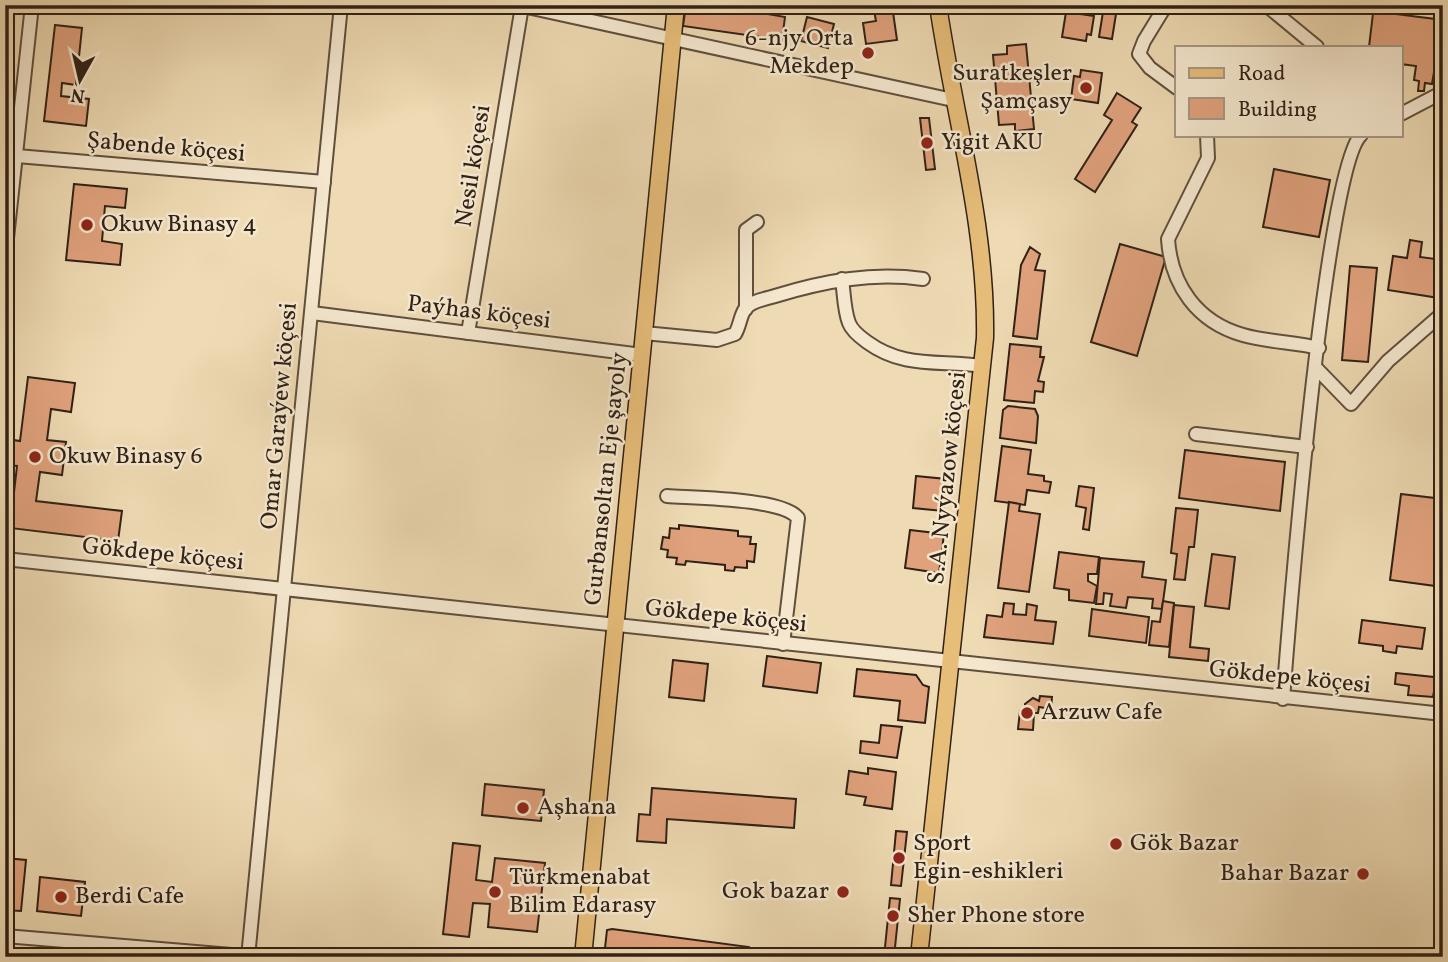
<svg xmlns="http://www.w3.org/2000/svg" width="1448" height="962" viewBox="0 0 1448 962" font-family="Vollkorn,serif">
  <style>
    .building { fill: #e0a27d; stroke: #302116; stroke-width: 2 }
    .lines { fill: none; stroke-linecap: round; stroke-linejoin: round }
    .minor-casing { stroke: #604f3d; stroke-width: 16 }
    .major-casing { stroke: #302116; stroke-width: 19 }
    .minor { stroke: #f4e7ce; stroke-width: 12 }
    .major { stroke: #e7bd7a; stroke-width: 16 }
    .poi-dot { fill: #8f2418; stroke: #f4e7ce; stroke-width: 2.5 }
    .labels { text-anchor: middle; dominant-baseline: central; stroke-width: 5; stroke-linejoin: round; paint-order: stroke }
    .poi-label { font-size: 24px; fill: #302116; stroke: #f4e7ce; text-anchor: start }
    .street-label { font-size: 24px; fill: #302116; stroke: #f4e7ce }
  </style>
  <rect width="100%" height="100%" fill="#eedab3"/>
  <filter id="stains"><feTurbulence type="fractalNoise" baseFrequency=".00286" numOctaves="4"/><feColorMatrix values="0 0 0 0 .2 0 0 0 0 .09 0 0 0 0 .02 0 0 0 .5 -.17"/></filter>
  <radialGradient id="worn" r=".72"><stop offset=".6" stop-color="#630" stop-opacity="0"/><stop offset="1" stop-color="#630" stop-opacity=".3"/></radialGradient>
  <g class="building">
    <path d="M686 5H716L785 17 782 40 683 26Z"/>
    <path d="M873 5H892L897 40 866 44 863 23 876 21Z"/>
    <path d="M1374 5 1396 8 1395 14 1443 20V73L1434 72 1432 84 1425 83 1424 91H1418L1419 81 1414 80 1416 66 1401 64V47H1369Z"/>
    <path d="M1066 12 1094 16 1091 35 1087 34 1086 41 1062 37Z"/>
    <path d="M1103 12 1116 14 1112 39 1099 37Z"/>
    <path d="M807 17 834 24 828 48 801 41Z"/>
    <path d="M55 25 82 28 76 85 62 83 61 96 89 99 86 126 44 121Z"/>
    <path d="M1026 44 1034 129 1015 131V124L999 125 993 55 1007 54V46Z"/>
    <path d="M1081 70 1102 73 1098 103 1071 99 1074 76 1080 77Z"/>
    <path d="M1117 93 1141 108 1132 122 1137 125 1095 192 1075 179 1112 120 1104 115Z"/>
    <path d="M920 118H929L935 169 926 170Z"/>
    <path d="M1274 169 1330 180 1319 237 1263 227Z"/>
    <path d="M74 184 127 189 125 208 105 206 102 241 122 244 120 265 66 260Z"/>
    <path d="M1410 240 1422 242 1420 257 1443 260 1439 298 1388 290 1393 256 1407 258Z"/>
    <path d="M1120 244 1166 257 1137 356 1091 342Z"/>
    <path d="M1030 247 1040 254 1035 270 1045 271 1037 339 1013 336 1021 265Z"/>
    <path d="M1350 266 1377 268 1368 362 1342 360Z"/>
    <path d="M1010 344 1041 347 1040 357H1044L1038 381 1044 382 1043 392 1035 391 1034 403 1004 400Z"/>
    <path d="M28 377 75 383 71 412 51 409 47 440 66 442 62 475 40 472 36 501 122 511 118 541 10 528 17 466 5 465V450L7 439 20 441Z"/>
    <path d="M1008 406 1035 409 1038 416 1036 443 1000 438 1003 410Z"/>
    <path d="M1002 446 1031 450 1028 474 1044 476V481L1051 482 1049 493 1027 490 1025 505 995 501Z"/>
    <path d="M1185 450 1285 462 1280 511 1179 498Z"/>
    <path d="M916 476 946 479 943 511 913 508Z"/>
    <path d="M1079 486 1094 488 1089 530 1083 529 1086 508 1076 506Z"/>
    <path d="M1401 494 1443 499V587L1390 580Z"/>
    <path d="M1009 502 1020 504 1019 511 1040 514 1029 592 998 588Z"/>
    <path d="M1176 508 1198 510 1194 547H1189L1185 580 1174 579 1177 554 1171 553Z"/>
    <path d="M679 525 738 531V536L751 537 750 544H756L754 562 747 561V568L735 567 734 571 725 570V565L686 561 685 565 676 564 677 558 667 557 668 550 661 549 663 537 669 538 670 528 679 529Z"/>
    <path d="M910 530 944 534 939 573 905 568Z"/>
    <path d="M1059 552 1099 557 1097 574H1088V581L1097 586 1094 603 1069 600V590L1054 588Z"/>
    <path d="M1212 554 1235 557 1229 609 1205 606Z"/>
    <path d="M1100 558 1144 562 1142 577 1166 580 1162 609 1152 608 1153 599 1128 597 1126 608 1110 606 1112 594 1104 593 1103 604H1096Z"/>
    <path d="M1163 601 1174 603 1169 647 1149 645 1152 621 1160 622Z"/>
    <path d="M1004 603 1014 604 1013 614 1026 615 1027 604 1037 606 1035 620 1056 622 1053 644 984 637 987 615 1002 617Z"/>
    <path d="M1174 605 1194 607 1190 647 1209 649 1208 661 1169 657Z"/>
    <path d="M1092 609 1149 617 1146 643 1089 636Z"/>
    <path d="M1362 620 1425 628 1422 649 1397 646 1396 653 1383 651V646L1359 643Z"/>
    <path d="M767 656 821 663 817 693 763 686Z"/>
    <path d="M673 660 708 664 704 701 669 697Z"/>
    <path d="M857 669 916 675 923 685 929 687 925 723 898 720 900 701 854 696Z"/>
    <path d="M1396 673 1443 678V692L1434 691 1433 697 1408 695 1409 686 1395 684Z"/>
    <path d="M1040 696 1052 697 1051 709 1039 707 1038 713H1034L1033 730 1018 729 1020 711 1025 712V704L1033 698 1039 701Z"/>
    <path d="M881 725 902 727 897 758 860 753 861 741 879 743Z"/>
    <path d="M868 768 896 772 892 809 864 805 866 797 846 794 849 771 868 774Z"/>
    <path d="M485 784 544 790 541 821 482 815Z"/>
    <path d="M652 788 796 799 794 828 667 819 666 843 637 841 639 814 650 815Z"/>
    <path d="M896 831 907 832 901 886 891 885Z"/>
    <path d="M453 843 480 846 476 880 492 882 495 858 545 863 537 932 488 927 490 904 473 903 469 937 443 934Z"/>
    <path d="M5 858 26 860 21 911 5 910Z"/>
    <path d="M40 877 85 882 81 916 37 911Z"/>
    <path d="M890 898 900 899 894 957H884Z"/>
    <path d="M612 929 749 947 748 957H604L607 930Z"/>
  </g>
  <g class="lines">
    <defs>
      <g id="minor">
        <path d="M518 5 953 100"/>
        <path d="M1166 5 1144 41 1139 54 1150 68 1177 88"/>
        <path d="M1266 5 1317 47"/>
        <path d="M1401 114 1443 92"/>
        <path d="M1207 135 1208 158 1168 239C1171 285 1197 322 1243 335 1267 342 1294 342 1319 348"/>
        <path d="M5 155 324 182"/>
        <path d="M5 257 32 5"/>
        <path d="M842 279C844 293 844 310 849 323 852 331 860 337 867 342 904 369 939 360 982 366"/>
        <path d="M746 309V230L757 222"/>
        <path d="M312 313 642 355"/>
        <path d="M468 333 522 6"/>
        <path d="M644 333 717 340 735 334C740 326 740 316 745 309 751 301 765 299 775 296 824 281 872 272 923 279"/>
        <path d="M1317 369 1351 404 1388 361 1443 313"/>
        <path d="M1196 434 1307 447"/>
        <path d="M667 496C694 498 782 498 798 518L783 644"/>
        <path d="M5 559 1443 714"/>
        <path d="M1283 699C1289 622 1325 169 1361 135"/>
        <path d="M5 936 256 957"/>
        <path d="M248 957 341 5"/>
      </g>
      <g id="major">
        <path d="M583 957 676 5"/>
        <path d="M919 957 985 338C987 225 954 116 938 5"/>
      </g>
    </defs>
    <use href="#minor" class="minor-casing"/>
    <use href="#major" class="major-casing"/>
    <use href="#minor" class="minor"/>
    <use href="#major" class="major"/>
  </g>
  <g class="poi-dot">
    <circle cx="868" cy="53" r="7"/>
    <circle cx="1086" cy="88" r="7"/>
    <circle cx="927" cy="143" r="7"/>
    <circle cx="87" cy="225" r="7"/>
    <circle cx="35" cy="457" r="7"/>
    <circle cx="1027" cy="713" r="7"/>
    <circle cx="523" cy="808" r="7"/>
    <circle cx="1116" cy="844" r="7"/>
    <circle cx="899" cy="858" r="7"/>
    <circle cx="1363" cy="874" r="7"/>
    <circle cx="495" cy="892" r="7"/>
    <circle cx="843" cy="892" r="7"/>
    <circle cx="61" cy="897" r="7"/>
    <circle cx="893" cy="916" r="7"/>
  </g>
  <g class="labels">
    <g class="poi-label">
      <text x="854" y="39" text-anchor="end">6-njy Orta<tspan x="854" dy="28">Mekdep</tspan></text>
      <text x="1072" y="74" text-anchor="end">Suratkeşler<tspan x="1072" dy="28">Şamçasy</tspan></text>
      <text x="941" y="143">Yigit AKU</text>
      <text x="101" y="225">Okuw Binasy 4</text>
      <text x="49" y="457">Okuw Binasy 6</text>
      <text x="1041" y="713">Arzuw Cafe</text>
      <text x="537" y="808">Aşhana</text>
      <text x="913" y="844">Sport<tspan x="913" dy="28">Egin-eshikleri</tspan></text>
      <text x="1130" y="844">Gök Bazar</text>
      <text x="1349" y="874" text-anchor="end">Bahar Bazar</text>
      <text x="509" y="878">Türkmenabat<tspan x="509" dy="28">Bilim Edarasy</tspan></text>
      <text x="829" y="892" text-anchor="end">Gok bazar</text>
      <text x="75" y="897">Berdi Cafe</text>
      <text x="907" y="916">Sher Phone store</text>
    </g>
    <g class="street-label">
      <text transform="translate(166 148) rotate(5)">Şabende köçesi</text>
      <text transform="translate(474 166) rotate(-81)">Nesil köçesi</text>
      <text transform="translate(479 313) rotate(7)">Paýhas köçesi</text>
      <text transform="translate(280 416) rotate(-85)">Omar Garaýew köçesi</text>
      <text transform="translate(948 478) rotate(-84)">S.A. Nyýazow köçesi</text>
      <text transform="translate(607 479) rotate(-84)">Gurbansoltan Eje şayoly</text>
      <text transform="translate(163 555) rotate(6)">Gökdepe köçesi</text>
      <text transform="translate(726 617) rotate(6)">Gökdepe köçesi</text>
      <text transform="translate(1290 678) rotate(6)">Gökdepe köçesi</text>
    </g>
  </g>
  <rect width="1448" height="962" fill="none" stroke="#eedab3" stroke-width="28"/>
  <rect x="7" y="7" width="1434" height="948" fill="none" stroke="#302116" stroke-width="3.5"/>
  <rect x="14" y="14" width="1420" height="934" fill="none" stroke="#302116" stroke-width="2"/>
  <rect x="1175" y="46" width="228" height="91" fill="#f4e7ce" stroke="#a69884" stroke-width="2"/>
  <rect x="1189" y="68" width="35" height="10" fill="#e7bd7a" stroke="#a69884" stroke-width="2"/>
  <text x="1238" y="80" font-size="21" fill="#302116">Road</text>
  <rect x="1189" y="98" width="35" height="21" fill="#e0a27d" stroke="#a69884" stroke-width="2"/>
  <text x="1238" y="116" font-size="21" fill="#302116">Building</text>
  <g transform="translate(80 80) rotate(188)" stroke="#f4e7ce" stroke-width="5" paint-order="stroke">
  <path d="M0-5L12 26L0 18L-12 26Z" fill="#302116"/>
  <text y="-10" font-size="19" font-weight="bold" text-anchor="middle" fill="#302116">N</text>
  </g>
  <rect width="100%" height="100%" filter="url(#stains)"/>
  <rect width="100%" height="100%" fill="url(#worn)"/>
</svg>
